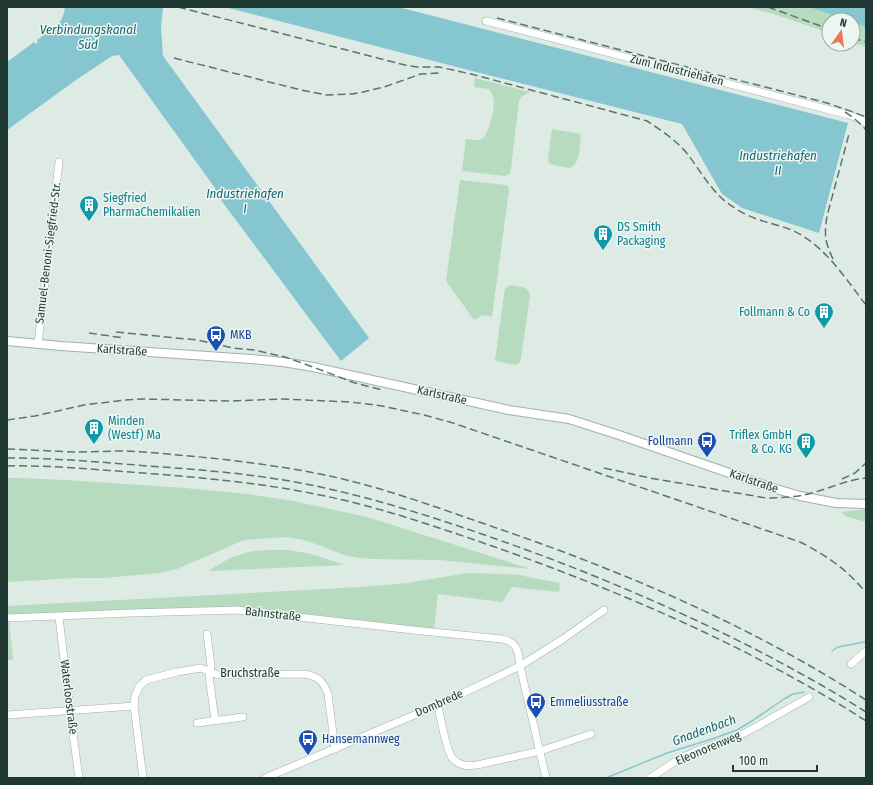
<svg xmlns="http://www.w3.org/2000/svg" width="873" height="785" viewBox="0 0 873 785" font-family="'Fira Sans Condensed',sans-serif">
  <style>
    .green { fill: #b6dbbf }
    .water { fill: #85c6d0 }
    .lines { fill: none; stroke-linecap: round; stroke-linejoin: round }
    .stream { stroke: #85c6d0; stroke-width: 1.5 }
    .minor-casing { stroke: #a1b1ab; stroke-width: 8 }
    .tertiary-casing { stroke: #a1b1ab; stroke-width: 10 }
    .minor { stroke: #fff; stroke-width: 7 }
    .tertiary { stroke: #fff; stroke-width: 8 }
    .rail { stroke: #59756d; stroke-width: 1.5; stroke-dasharray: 8 4; stroke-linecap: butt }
    .labels { text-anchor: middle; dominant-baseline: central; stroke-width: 3; stroke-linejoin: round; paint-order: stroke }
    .street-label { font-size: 12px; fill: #1f3932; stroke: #eef6f2 }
    .culture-label { font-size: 12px; fill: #0d838f; stroke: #eef6f2; text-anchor: start }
    .transit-label { font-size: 12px; fill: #164399; stroke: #eef6f2; text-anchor: start }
    .water-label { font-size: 13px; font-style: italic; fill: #1a6774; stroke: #eef6f2 }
  </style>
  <rect width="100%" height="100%" fill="#deeae4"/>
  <g class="green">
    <path d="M747 7H809L847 20H829V33L774 14Z"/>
    <path d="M853 22 866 27V47L853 42Z"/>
    <path d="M475 78 530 92 521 97 519 101 511 168 510 173 505 176 462 171 466 139C471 139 477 141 482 139 489 134 496 106 493 98 493 95 491 92 489 89L474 87Z"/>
    <path d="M552 129 581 134C580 142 580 158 575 164 574 165 571 167 570 168L553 165 549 163 548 159Z"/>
    <path d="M460 180 506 185 508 186 509 190 492 317 482 315 474 320 446 281Z"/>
    <path d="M510 285C519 287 528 285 530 296L521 358 520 362 515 365 497 361 495 360 505 288Z"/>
    <path d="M7 478H20L66 480 185 488 247 494 293 501 367 517 531 569 440 560 373 559 360 558 344 555 316 544 303 540 287 537 244 540 177 569 160 573 104 578H75L7 582Z"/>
    <path d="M866 509V522L845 516 842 512Z"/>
    <path d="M266 550H289L311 554 345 565 208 571 230 558 248 552Z"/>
    <path d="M468 573 503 574 518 575 560 583 559 592 512 587 502 602 438 594 434 630 237 610 7 616V606L362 587 407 583Z"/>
    <path d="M7 620H9L13 660H7Z"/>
  </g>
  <g class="water">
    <path d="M65 7H163L161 27 163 56 369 338 341 361 215 192V188L119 55 112 56 76 80 7 130V62L34 42 36 44 38 42 37 40C51 30 63 26 65 7Z"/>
    <path d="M225 7H398L848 123 819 233 742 208 722 194 682 124 476 72Z"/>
    <path d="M809 7H866V27L853 22V20H847Z"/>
  </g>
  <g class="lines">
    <g class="stream">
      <path d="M832 651 838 647 864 642 866 641"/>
      <path d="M606 778 667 753 712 739 737 730 752 721 784 699 793 694 804 692"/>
    </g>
    <defs>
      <g id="minor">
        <path d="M486 21 849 115 860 119 866 123"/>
        <path d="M38 344 59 162"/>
        <path d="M59 617 70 711 79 778"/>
        <path d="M7 618 132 613 237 610 422 631 502 639C505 640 510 641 512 643 519 648 519 659 520 666L546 778"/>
        <path d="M207 634 211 666 209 676 215 720"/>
        <path d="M851 664 866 651"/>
        <path d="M438 705C440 716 447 752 453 759 460 766 468 766 477 765L540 751 591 734"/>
        <path d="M7 715 134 706"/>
        <path d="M197 723 243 717"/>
        <path d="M143 778 134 706 135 696 139 687 146 680 177 672 201 668 218 675 305 674C319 677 323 681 328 694L335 749"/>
        <path d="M265 778 438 705 520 666 563 639 604 610"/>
        <path d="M650 778 679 759 699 750 739 736 763 723 809 697"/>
      </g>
      <path id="tertiary" d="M7 341 61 346 251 359 283 362 313 367 509 410 569 419 622 436 773 488 800 496 836 503 866 504"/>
    </defs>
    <use href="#minor" class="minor-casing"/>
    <use href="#tertiary" class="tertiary-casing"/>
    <use href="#minor" class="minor"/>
    <use href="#tertiary" class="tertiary"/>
    <g class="rail">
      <path d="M178 7 405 65 417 67H439L471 74 647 121C661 130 674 139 685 151 699 168 708 187 725 201 735 209 747 216 760 220 771 224 783 226 794 231 826 247 845 278 866 305"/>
      <path d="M768 7 829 29"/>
      <path d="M497 18 827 103 853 112 866 117"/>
      <path d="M853 38 866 42"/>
      <path d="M174 58 301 90 327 95 352 94 363 92 384 87 421 74 441 73"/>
      <path d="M845 112C853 117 860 123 866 130"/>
      <path d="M833 259C825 242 824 235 827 216L849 134"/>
      <path d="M866 274V278"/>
      <path d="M116 332 197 340 233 348 254 350 285 357 313 367 355 383 382 390"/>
      <path d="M89 333 124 338"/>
      <path d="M7 420 35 416 84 405 125 400 143 399 230 401 281 399 350 402 382 406 424 415 453 423 800 542C826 555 848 570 866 593"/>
      <path d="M7 449C30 450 53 451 75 452 92 452 109 451 126 451 147 452 168 454 189 456 235 460 280 466 325 475 378 486 430 505 482 523 615 568 747 623 866 700"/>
      <path d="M7 458C54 458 101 462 148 466 207 470 267 475 325 488 384 501 442 520 499 540 587 571 672 607 755 649 793 669 830 689 866 712"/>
      <path d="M7 466C48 465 89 469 130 472 194 477 258 482 320 495 380 507 437 527 495 547 580 577 663 611 743 651 785 673 826 695 866 721"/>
      <path d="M604 468 650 478 766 498C782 498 797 497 812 493 830 488 847 480 866 478"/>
      <path d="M842 479 855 473 866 463"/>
    </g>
  </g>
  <defs>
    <symbol id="building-pin" viewBox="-11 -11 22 30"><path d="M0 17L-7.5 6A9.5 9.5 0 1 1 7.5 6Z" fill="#0f9aa8" stroke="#eef6f2"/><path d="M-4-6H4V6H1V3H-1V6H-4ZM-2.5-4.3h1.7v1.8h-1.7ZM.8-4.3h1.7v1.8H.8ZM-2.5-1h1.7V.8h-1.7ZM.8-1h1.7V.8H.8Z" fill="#fff"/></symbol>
    <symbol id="bus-pin" viewBox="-11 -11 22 30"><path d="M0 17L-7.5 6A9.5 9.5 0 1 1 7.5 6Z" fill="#1a4fb4" stroke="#eef6f2"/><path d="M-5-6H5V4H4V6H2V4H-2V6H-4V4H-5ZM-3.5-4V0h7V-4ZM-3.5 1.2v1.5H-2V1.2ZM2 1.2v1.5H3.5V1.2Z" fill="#fff"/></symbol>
  </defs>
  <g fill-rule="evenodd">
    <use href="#building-pin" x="78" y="194" width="22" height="30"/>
    <use href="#building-pin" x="592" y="223" width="22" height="30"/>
    <use href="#building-pin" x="813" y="301" width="22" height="30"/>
    <use href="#bus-pin" x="205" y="324" width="22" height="30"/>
    <use href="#building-pin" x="83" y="417" width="22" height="30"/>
    <use href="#bus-pin" x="696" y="430" width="22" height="30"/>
    <use href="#building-pin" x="795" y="431" width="22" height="30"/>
    <use href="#bus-pin" x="525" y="691" width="22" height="30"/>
    <use href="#bus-pin" x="297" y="728" width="22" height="30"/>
  </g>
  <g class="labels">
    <g class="street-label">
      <text transform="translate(677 70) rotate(14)">Zum Industriehafen</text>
      <text transform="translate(48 253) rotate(-83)">Samuel-Benoni-Siegfried-Str.</text>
      <text transform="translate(122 350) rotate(4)">Karlstraße</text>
      <text transform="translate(442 395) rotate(13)">Karlstraße</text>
      <text transform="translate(754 481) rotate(19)">Karlstraße</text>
      <text transform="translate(273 614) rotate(6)">Bahnstraße</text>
      <text x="250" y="673">Bruchstraße</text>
      <text transform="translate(69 697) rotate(83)">Waterloostraße</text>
      <text transform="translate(439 703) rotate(-24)">Dombrede</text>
      <text transform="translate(708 748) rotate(-23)">Eleonorenweg</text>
    </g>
    <g class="culture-label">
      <text x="103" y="198">Siegfried<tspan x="103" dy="14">PharmaChemikalien</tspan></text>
      <text x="617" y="227">DS Smith<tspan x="617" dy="14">Packaging</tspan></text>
      <text x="810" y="312" text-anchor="end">Follmann &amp; Co</text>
      <text x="108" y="421">Minden<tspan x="108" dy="14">(Westf) Ma</tspan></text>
      <text x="792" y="435" text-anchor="end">Triflex GmbH<tspan x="792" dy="14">&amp; Co. KG</tspan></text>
    </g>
    <g class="transit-label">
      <text x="230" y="335">MKB</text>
      <text x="693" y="441" text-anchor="end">Follmann</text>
      <text x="550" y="702">Emmeliusstraße</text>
      <text x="322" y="739">Hansemannweg</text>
    </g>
    <g class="water-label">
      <text x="88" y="29">Verbindungskanal<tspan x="88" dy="15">Süd</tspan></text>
      <text x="778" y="155">Industriehafen<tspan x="778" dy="15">II</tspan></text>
      <text x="245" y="193">Industriehafen<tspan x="245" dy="15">I</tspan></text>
      <text transform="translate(704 730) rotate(-20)">Gnadenbach</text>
    </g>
  </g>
  <rect width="873" height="785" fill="none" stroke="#1f3932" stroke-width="16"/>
  <g transform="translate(841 32) rotate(14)"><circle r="19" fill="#eef6f2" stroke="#9baaa5"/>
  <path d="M0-3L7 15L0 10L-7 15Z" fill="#f27754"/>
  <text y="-6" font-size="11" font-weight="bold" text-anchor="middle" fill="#1f3932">N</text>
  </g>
  <path d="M733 765v6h84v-6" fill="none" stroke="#1f3932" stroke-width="2"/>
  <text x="739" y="765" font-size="12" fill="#1f3932" stroke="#eef6f2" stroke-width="3" paint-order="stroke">100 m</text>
</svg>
